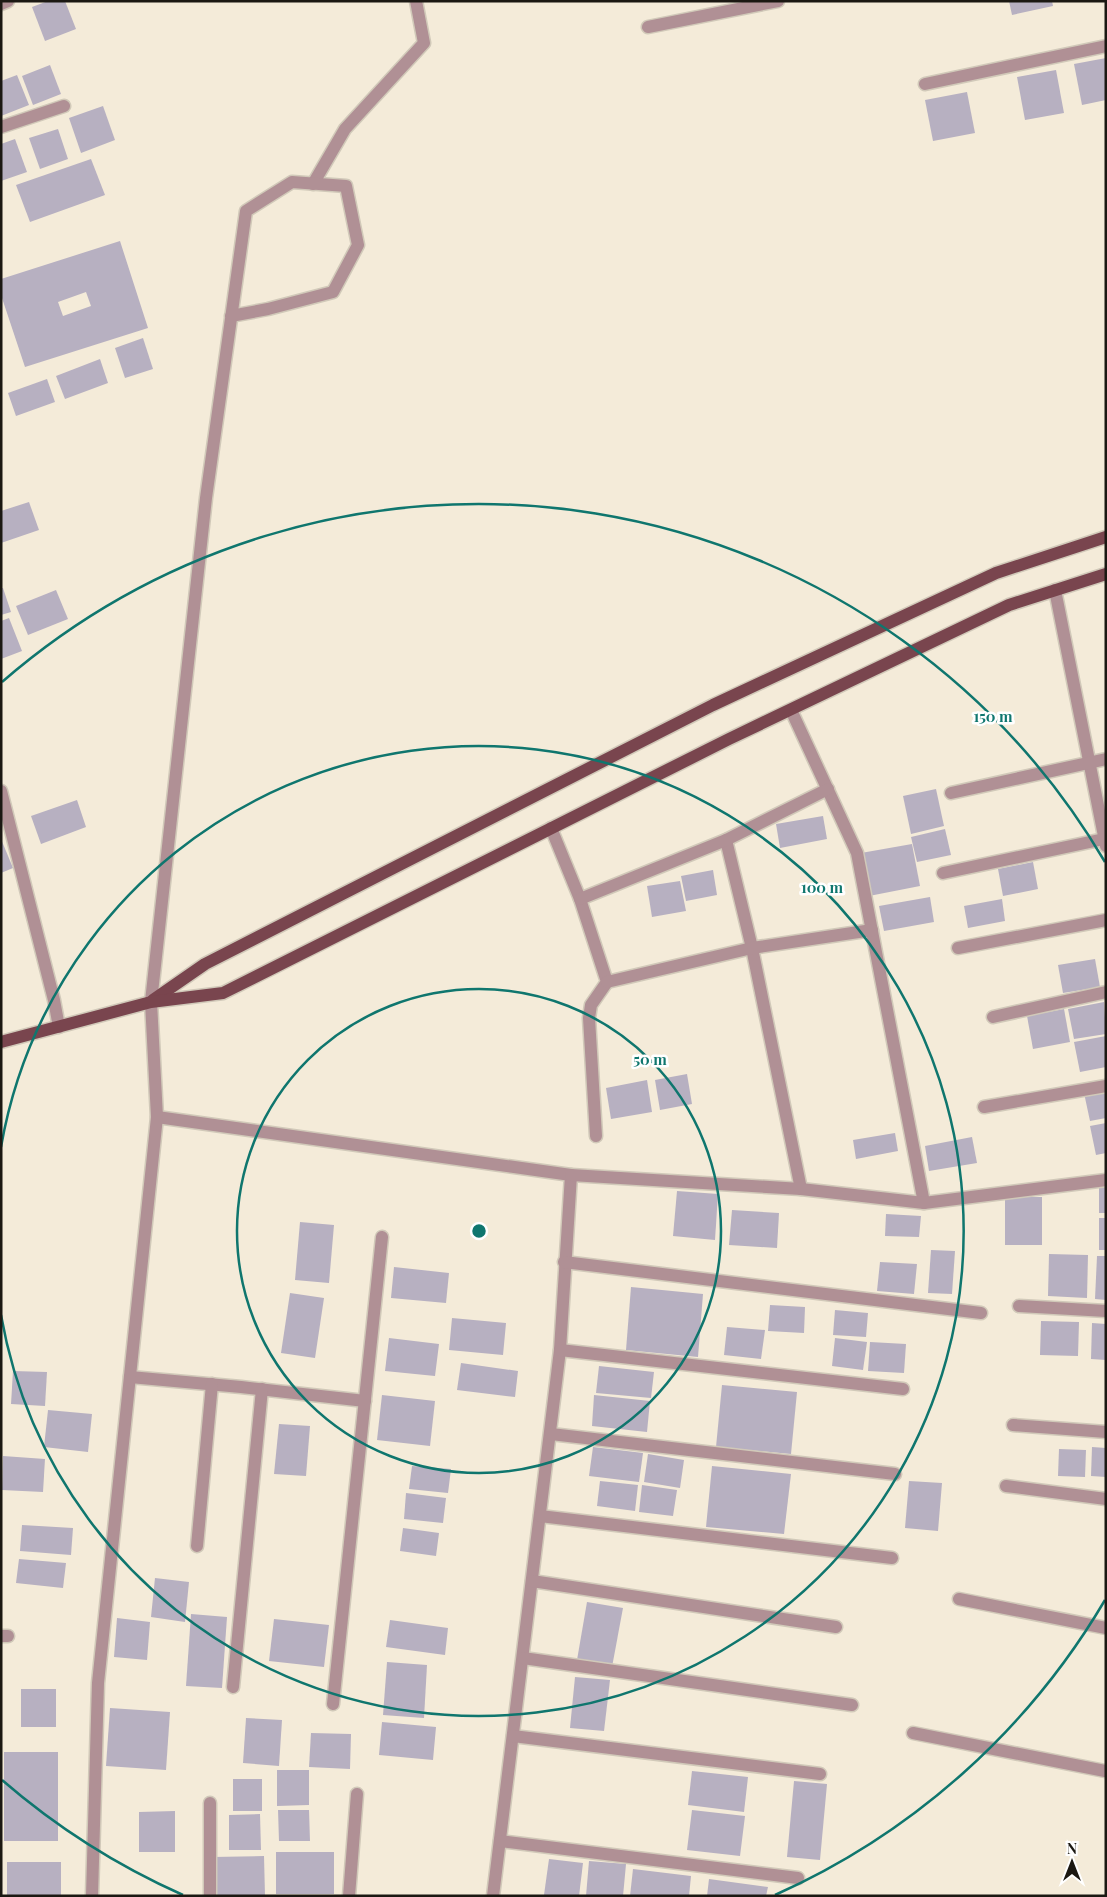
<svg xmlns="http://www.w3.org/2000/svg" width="1107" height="1897" viewBox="0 0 1107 1897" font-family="'Playfair Display',serif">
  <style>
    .building { fill: #b7b0c1; fill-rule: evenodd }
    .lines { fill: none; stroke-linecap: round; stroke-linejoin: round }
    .minor-casing { stroke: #d1c9b9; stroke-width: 15 }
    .major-casing { stroke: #d1c9b9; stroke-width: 15 }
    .minor { stroke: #b09095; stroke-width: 12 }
    .major { stroke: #79454e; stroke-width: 12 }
    .ring { fill: none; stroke: #0f766e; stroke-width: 2.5 }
    .centre { fill: #0f766e; stroke: #fff; stroke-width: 2.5 }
    .ring-label { font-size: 15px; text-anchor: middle; font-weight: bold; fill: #0f766e; stroke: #fff; stroke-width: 5; stroke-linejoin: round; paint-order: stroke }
  </style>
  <rect width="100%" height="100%" fill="#f4ebd9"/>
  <g class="building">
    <path d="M48 1H65L76 29 45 41 32 7Z"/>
    <path d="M1009 1H1052L1053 6 1012 15Z"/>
    <path d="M1106 58V100L1082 105 1074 64Z"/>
    <path d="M50 65 61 94 33 105 22 76Z"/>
    <path d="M1056 70 1064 113 1025 120 1017 77Z"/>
    <path d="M17 75 29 105 1 116V81Z"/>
    <path d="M967 92 975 133 933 141 925 100Z"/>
    <path d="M103 106 115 140 81 153 69 118Z"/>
    <path d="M58 129 68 159 40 169 29 138Z"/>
    <path d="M15 139 27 172 1 181V144Z"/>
    <path d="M91 159 105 195 30 222 16 185Z"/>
    <path d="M120 241 148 328 25 367 1 295V279ZM86 292 91 306 63 316 58 302Z"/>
    <path d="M143 338 153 369 125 378 115 348Z"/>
    <path d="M100 359 108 383 65 399 56 376Z"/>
    <path d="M47 379 55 402 16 416 8 393Z"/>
    <path d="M29 502 39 530 1 543V511Z"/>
    <path d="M1 588H3L11 612 1 615Z"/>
    <path d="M56 590 68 619 28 635 16 606Z"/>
    <path d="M9 618 22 651 1 659V621Z"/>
    <path d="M936 789 944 826 911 834 903 796Z"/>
    <path d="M77 800 86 827 41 844 31 816Z"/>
    <path d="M823 816 827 839 780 848 776 824Z"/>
    <path d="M945 829 951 855 917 862 911 837Z"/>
    <path d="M1 839 13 868 1 873Z"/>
    <path d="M912 844 920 886 869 896 861 853Z"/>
    <path d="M1033 862 1038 889 1003 896 998 869Z"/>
    <path d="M713 870 717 895 686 901 681 876Z"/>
    <path d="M680 881 686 911 652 917 647 886Z"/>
    <path d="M930 897 934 922 884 931 879 906Z"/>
    <path d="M1002 899 1005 921 968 928 964 906Z"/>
    <path d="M1095 959 1100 987 1063 993 1058 965Z"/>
    <path d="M1104 1002 1106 1034 1074 1039 1068 1009Z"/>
    <path d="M1064 1009 1070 1042 1033 1049 1027 1016Z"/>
    <path d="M1106 1036V1067L1080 1072 1074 1042Z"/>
    <path d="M687 1074 692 1104 660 1110 655 1080Z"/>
    <path d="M647 1080 652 1112 611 1119 606 1088Z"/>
    <path d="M1106 1089V1118L1090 1121 1084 1093Z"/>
    <path d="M1106 1123V1153L1096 1155 1090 1126Z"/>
    <path d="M895 1133 898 1151 856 1159 853 1140Z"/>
    <path d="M972 1137 977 1163 929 1171 925 1146Z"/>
    <rect x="1099" y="1183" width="7" height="30"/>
    <path d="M677 1191 718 1194 715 1240 673 1236Z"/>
    <rect x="1005" y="1197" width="37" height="48"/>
    <path d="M732 1210 779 1213 777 1248 729 1245Z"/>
    <path d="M886 1214 921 1216 919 1237 885 1236Z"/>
    <rect x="1099" y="1218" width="7" height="32"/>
    <path d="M300 1222 334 1225 329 1283 295 1280Z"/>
    <path d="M931 1250 955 1251 952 1294 928 1293Z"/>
    <path d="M1049 1254 1088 1255 1087 1298 1048 1296Z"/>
    <path d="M1097 1256H1106V1300L1095 1299Z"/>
    <path d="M880 1262 917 1264 914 1294 877 1291Z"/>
    <path d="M394 1267 449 1273 446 1303 391 1298Z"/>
    <path d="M631 1287 703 1294 698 1357 626 1350Z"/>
    <path d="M290 1293 324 1298 315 1358 281 1353Z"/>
    <path d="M770 1305 805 1307 804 1333 768 1331Z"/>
    <path d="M835 1310 868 1313 866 1337 833 1335Z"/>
    <path d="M452 1318 506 1323 503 1355 449 1350Z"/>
    <path d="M1041 1321 1079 1322 1078 1356 1040 1355Z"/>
    <path d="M1092 1323 1106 1324V1360L1091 1359Z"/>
    <path d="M727 1327 765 1330 761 1359 724 1355Z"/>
    <path d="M389 1338 439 1344 435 1376 385 1371Z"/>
    <path d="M835 1338 867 1342 863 1370 832 1366Z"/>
    <path d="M870 1342 906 1344 904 1373 868 1371Z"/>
    <path d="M461 1363 518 1371 515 1397 457 1390Z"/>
    <path d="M599 1366 654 1372 651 1398 596 1393Z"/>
    <path d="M13 1371 47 1372 45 1406 11 1404Z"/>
    <path d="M722 1385 797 1392 791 1454 716 1447Z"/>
    <path d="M382 1395 435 1401 430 1446 377 1440Z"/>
    <path d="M594 1395 650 1401 647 1432 592 1426Z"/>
    <path d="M48 1410 92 1414 88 1452 44 1447Z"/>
    <path d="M279 1424 310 1426 306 1476 274 1474Z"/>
    <path d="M593 1447 643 1453 639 1482 589 1476Z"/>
    <path d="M1092 1447 1106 1448V1477L1091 1476Z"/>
    <path d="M1059 1449 1086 1450 1085 1477 1058 1476Z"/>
    <path d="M648 1454 684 1460 680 1488 644 1482Z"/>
    <path d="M3 1456 45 1459 43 1492 2 1490Z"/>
    <path d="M412 1466 451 1469 448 1493 409 1489Z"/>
    <path d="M712 1466 791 1474 784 1534 706 1527Z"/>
    <path d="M600 1481 638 1485 635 1511 597 1506Z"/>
    <path d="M909 1481 942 1483 938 1531 905 1528Z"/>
    <path d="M642 1485 677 1490 673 1516 639 1512Z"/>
    <path d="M406 1493 446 1498 443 1523 404 1519Z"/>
    <path d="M22 1525 73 1528 71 1555 20 1551Z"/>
    <path d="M403 1528 439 1533 436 1556 400 1551Z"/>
    <path d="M19 1559 66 1563 63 1588 16 1583Z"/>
    <path d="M155 1578 189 1582 185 1622 151 1617Z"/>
    <path d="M587 1602 623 1608 612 1667 577 1660Z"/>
    <path d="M191 1614 227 1617 222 1688 186 1686Z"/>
    <path d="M117 1618 150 1622 147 1660 114 1657Z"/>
    <path d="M274 1619 329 1625 324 1667 269 1661Z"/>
    <path d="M390 1620 448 1628 445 1655 386 1647Z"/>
    <path d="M387 1662 427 1665 424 1718 383 1715Z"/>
    <path d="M575 1677 610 1680 604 1731 570 1728Z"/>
    <rect x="21" y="1689" width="35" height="38"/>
    <path d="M110 1708 170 1712 166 1770 106 1766Z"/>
    <path d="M246 1718 282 1720 279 1766 243 1763Z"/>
    <path d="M382 1722 436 1727 433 1760 379 1755Z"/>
    <path d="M311 1733 351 1734 350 1769 309 1767Z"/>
    <rect x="4" y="1752" width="54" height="89"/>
    <path d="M277 1770H309V1805L277 1806Z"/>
    <path d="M692 1771 748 1777 744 1812 688 1805Z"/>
    <rect x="233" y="1779" width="29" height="32"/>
    <path d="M794 1781 827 1784 820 1860 787 1857Z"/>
    <path d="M278 1810H309L310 1841H279Z"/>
    <path d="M692 1810 745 1816 740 1856 687 1850Z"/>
    <path d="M175 1811V1852H139V1812Z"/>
    <path d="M260 1814 261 1850H229V1815Z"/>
    <rect x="276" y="1852" width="58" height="42"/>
    <path d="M264 1856 265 1896H213L212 1857Z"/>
    <path d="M549 1859 583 1863 579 1896 544 1895Z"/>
    <path d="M589 1861 626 1864 623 1896H586Z"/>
    <rect x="7" y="1862" width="54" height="34"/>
    <path d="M633 1869 691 1876 689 1896H630Z"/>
    <path d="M709 1879 768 1887 766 1896H707Z"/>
  </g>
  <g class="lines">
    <defs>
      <g id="minor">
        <path d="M1 4 8 1"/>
        <path d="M648 27 778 1"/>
        <path d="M925 84 1106 46"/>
        <path d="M1 127 64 106"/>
        <path d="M313 184 345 129 424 43 416 1"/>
        <path d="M1055 590 1106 846"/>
        <path d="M791 710 857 853 924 1203"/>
        <path d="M1 791 54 1000 59 1027"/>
        <path d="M951 793 1106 759"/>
        <path d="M551 828 580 899 607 982 591 1005 589 1018 596 1136"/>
        <path d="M726 840 752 948 801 1189"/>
        <path d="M943 873 1104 839"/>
        <path d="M580 899 726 840 828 789"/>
        <path d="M958 948 1106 920"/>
        <path d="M607 982 752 948 872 930"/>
        <path d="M993 1017 1106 992"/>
        <path d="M984 1107 1106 1086"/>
        <path d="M157 1117 571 1175 560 1350 493 1896"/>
        <path d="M571 1175 801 1189 924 1203 1106 1180"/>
        <path d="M564 1262 981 1313"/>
        <path d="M1019 1306 1106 1311"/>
        <path d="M560 1350 903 1389"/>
        <path d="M130 1377 241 1387 365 1401"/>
        <path d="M1013 1425 1106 1432"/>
        <path d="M551 1434 895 1474"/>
        <path d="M1006 1486 1106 1499"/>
        <path d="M540 1516 892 1558"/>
        <path d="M197 1546 212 1384"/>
        <path d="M532 1581 836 1627"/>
        <path d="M959 1599 1106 1628"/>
        <path d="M1 1636H8"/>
        <path d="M523 1658 852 1705"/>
        <path d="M233 1687 262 1389"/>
        <path d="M333 1704 382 1237"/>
        <path d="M913 1733 1105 1771"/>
        <path d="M513 1736 820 1774"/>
        <path d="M210 1803V1896"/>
        <path d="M500 1841 798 1878"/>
        <path d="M92 1896 98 1683 157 1117 151 1002 206 498 246 211 292 182 346 186 358 245 333 292 268 309 231 316"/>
        <path d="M349 1896 357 1794"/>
      </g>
      <g id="major">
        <path d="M153 1000 205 964 713 705 996 573 1106 537"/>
        <path d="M1 1042 151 1002 223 993 729 739 1009 605 1106 574"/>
      </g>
    </defs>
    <use href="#minor" class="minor-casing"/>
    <use href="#major" class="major-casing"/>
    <use href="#minor" class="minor"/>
    <use href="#major" class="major"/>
  </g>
  <g class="ring">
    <circle cx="479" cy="1231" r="242"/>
    <path d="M1 1147A485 485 0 1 1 1 1315"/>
    <path d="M1105 1600A727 727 0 0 1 775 1895M183 1895A727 727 0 0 1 2 1780M2 682A727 727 0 0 1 1105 862"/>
  </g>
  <circle cx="479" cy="1231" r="8" class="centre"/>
  <g class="ring-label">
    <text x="993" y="722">150 m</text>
    <text x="822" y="893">100 m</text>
    <text x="650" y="1065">50 m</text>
  </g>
  <rect width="1107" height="1897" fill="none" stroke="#1b1812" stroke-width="5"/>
  <g transform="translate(1072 1862)" stroke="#ffffff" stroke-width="4" paint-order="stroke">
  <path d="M0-4L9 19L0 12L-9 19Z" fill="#1b1812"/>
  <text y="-8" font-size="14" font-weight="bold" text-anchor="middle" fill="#1b1812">N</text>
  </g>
</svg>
